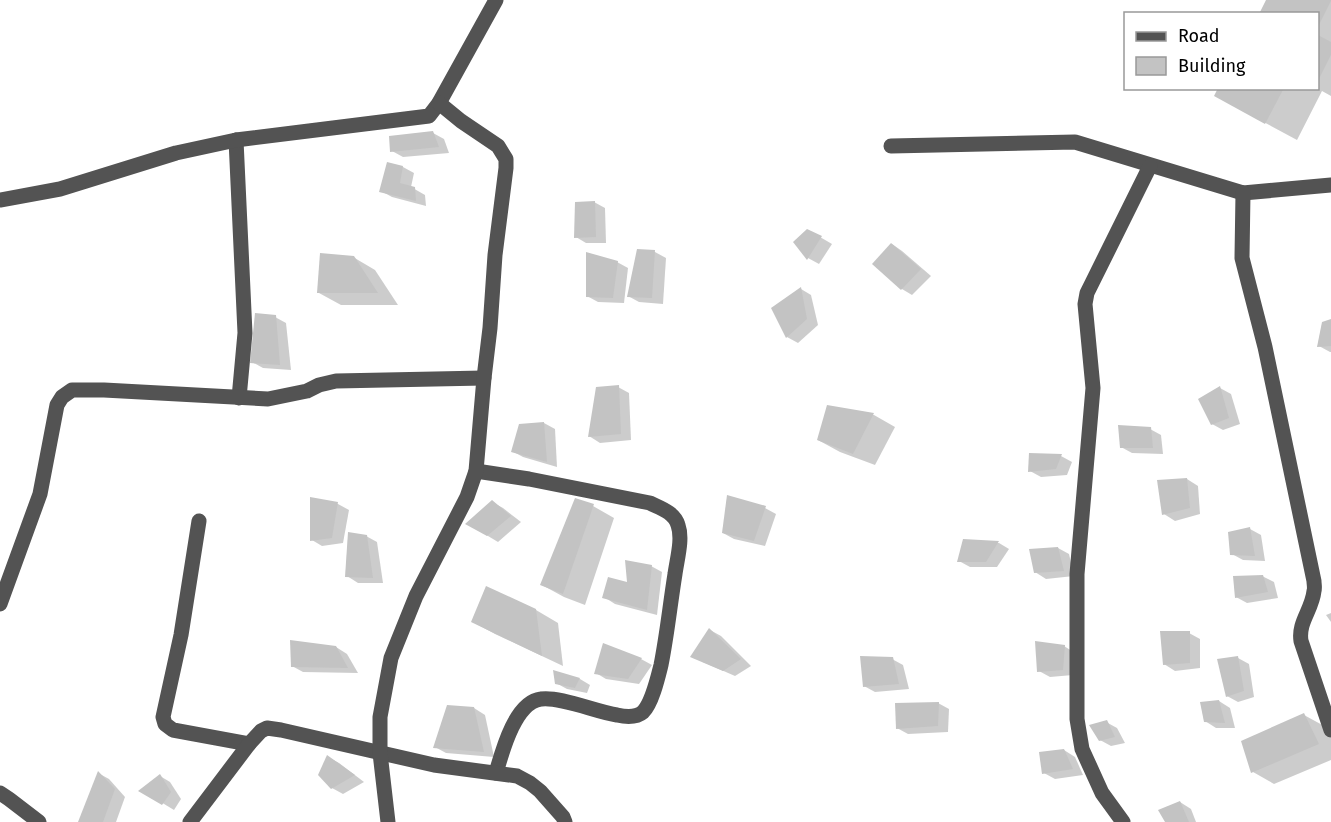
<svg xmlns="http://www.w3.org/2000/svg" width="1331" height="822" viewBox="0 0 1331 822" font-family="'Fira Sans',sans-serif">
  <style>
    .shadow { fill: #0003 }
    .building { fill: #c3c3c3 }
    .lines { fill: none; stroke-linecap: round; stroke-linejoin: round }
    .minor { stroke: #535353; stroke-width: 15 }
  </style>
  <rect width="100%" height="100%" fill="#fff"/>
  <g class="shadow">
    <path d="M1268 0H1331V96L1322 91 1297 140 1247 113 1220 88H1318V14Z"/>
    <path d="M433 133 444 139 449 153 403 157 392 151Z"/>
    <path d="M388 164 403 167 414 173 411 187 425 195 426 206 392 197 381 191Z"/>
    <path d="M594 202 605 208 606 243H586L576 237Z"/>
    <path d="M808 230 832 244 819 264 808 258 795 242Z"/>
    <path d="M892 244 902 251 931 276 912 295 902 289Z"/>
    <path d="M638 251 655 252 666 258 663 304 639 302 628 296Z"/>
    <path d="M353 257 375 270 398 305H341L319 293Z"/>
    <path d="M617 262 628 268 624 303 598 302 587 296Z"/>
    <path d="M801 289 811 295 818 325 798 343 787 337Z"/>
    <path d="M275 317 286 323 291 370 263 368 252 362Z"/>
    <path d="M1331 321V352H1330L1319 346Z"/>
    <path d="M618 387 629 393 631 440 600 443 589 436Z"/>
    <path d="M1220 388 1231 394 1240 424 1223 430 1212 424Z"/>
    <path d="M828 406 874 415 895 427 875 465 840 452 818 440Z"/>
    <path d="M544 423 555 429 557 467 523 457 512 451Z"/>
    <path d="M1150 429 1161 435 1163 454 1132 453 1121 447Z"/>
    <path d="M1031 455 1061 456 1072 462 1067 475 1041 477 1030 471Z"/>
    <path d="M1187 479 1198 486 1200 514 1175 521 1164 514Z"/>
    <path d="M312 499 338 504 349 510 343 543 322 546 312 540Z"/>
    <path d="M492 502 503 508 521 522 498 542 468 524Z"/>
    <path d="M593 506 614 518 585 605 564 597 542 585Z"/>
    <path d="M765 508 776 514 765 546 734 539 723 533Z"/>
    <path d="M1250 529 1261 535 1265 561 1243 560 1232 554Z"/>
    <path d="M366 536 377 542 383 583H358L347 576Z"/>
    <path d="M964 541 999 543 1009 549 997 567H970L959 561Z"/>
    <path d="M1058 548 1069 554 1074 576 1046 579 1035 572Z"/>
    <path d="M651 566 662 572 657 615 615 604 604 597Z"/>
    <path d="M1262 576 1274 582 1278 598 1247 603 1236 597Z"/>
    <path d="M536 610 558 623 563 666 495 634 473 622Z"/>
    <path d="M1331 613V622L1326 615Z"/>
    <path d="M710 630 721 636 751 666 735 676 703 662Z"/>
    <path d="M1189 633 1200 639V668L1175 671 1164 664Z"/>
    <path d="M1064 646 1075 653 1073 675 1050 677 1039 671Z"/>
    <path d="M336 647 347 654 358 673 303 672 292 666Z"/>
    <path d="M1238 658 1249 664 1254 697 1238 702 1227 696Z"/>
    <path d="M641 659 652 665 639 684 606 679 596 673Z"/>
    <path d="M892 659 903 665 909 689 875 692 864 686Z"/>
    <path d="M555 672 580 679 590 685 587 693 567 689 556 683Z"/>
    <path d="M1219 701 1230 708 1235 728H1216L1205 721Z"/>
    <path d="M938 703 949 709 948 732 908 734 897 728Z"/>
    <path d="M474 708 485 715 494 757 446 753 435 747Z"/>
    <path d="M1304 715 1326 727 1331 738V760L1274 784 1253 772Z"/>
    <path d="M1106 722 1117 728 1125 743 1111 746 1100 740Z"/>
    <path d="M1064 750 1075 757 1083 775 1055 779 1044 773Z"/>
    <path d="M328 757 339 763 364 782 343 794 332 788Z"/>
    <path d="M98 773 109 779 125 797 116 822H80Z"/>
    <path d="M160 776 170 782 181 799 174 810 141 790Z"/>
    <path d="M1180 802 1191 809 1196 822H1167Z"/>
  </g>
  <g class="building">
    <path d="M1266 0H1331V1L1318 27V14H1259Z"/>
    <path d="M1318 35 1331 42V55L1318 81Z"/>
    <path d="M1218 88H1284L1265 124 1214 96Z"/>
    <path d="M433 131 439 147 390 152 389 136Z"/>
    <path d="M387 162 403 166 400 183 415 187 416 201 379 192Z"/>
    <path d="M595 201 596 237 574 238 575 202Z"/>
    <path d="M807 229 822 236 807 260 793 242Z"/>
    <path d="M891 243 921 269 901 290 872 264Z"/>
    <path d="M637 249 655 250 652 298 627 297Z"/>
    <path d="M586 252 618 261 613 298 586 297Z"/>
    <path d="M320 253 354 256 378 293H317Z"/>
    <path d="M801 287 807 319 786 338 771 308Z"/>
    <path d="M255 313 276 315 280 365 250 363Z"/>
    <path d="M1331 319V346L1317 347 1322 322Z"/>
    <path d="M619 385 621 434 588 437 596 387Z"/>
    <path d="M1220 386 1229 418 1211 425 1198 399Z"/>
    <path d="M827 405 874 413 853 454 817 440Z"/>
    <path d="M544 422 547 462 511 452 519 424Z"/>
    <path d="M1118 425 1151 427 1153 448H1120Z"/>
    <path d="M1029 453 1062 454 1056 469 1028 472Z"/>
    <path d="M1187 478 1190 508 1162 515 1157 480Z"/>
    <path d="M727 495 766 506 754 541 722 533Z"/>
    <path d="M310 497 338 502 332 538 310 541Z"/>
    <path d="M575 498 594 504 563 594 540 585Z"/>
    <path d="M492 500 511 516 487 536 465 524Z"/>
    <path d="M1250 527 1255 556 1230 555 1228 532Z"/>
    <path d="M348 532 367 535 373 578 345 577Z"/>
    <path d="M963 539 999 541 986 562H957Z"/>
    <path d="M1058 547 1064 571 1034 573 1029 549Z"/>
    <path d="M625 560 652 565 647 610 602 598 608 577 627 582Z"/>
    <path d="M1263 575 1268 592 1235 598 1233 576Z"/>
    <path d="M486 586 536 609 542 656 471 622Z"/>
    <path d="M709 628 741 659 723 671 690 657Z"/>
    <path d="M1160 631H1190V663L1163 665Z"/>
    <path d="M290 640 336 646 348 668 291 667Z"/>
    <path d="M1035 641 1065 645 1063 670 1037 672Z"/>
    <path d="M603 643 642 658 628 679 594 674Z"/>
    <path d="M860 656 893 657 899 684 863 687Z"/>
    <path d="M1238 656 1244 691 1226 697 1217 659Z"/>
    <path d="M553 670 580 678 575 688 555 684Z"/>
    <path d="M1219 700 1225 723 1204 722 1200 702Z"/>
    <path d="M939 702 938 726 896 729 895 703Z"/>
    <path d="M447 705 474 707 484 752 433 748Z"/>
    <path d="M1304 713 1319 744 1251 773 1241 741Z"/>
    <path d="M1107 720 1115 737 1099 741 1089 725Z"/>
    <path d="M1064 749 1073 769 1042 774 1039 752Z"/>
    <path d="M327 755 355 775 331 789 318 775Z"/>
    <path d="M98 771 115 789 103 822H78Z"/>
    <path d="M160 774 171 792 162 805 138 791Z"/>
    <path d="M1180 801 1189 822H1165L1158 810Z"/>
  </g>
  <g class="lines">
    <g class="minor">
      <path d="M236 140 245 333 239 398"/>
      <path d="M891 146 1075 142 1243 193 1331 185"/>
      <path d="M1243 193 1242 258 1265 347 1314 581C1314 584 1315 588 1314 591 1312 610 1298 622 1301 641L1331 730"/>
      <path d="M0 200 60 189 176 153 236 140 429 116 439 103 496 0"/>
      <path d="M476 471 529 479 650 503C660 508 674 512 678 525 683 539 677 559 675 574 670 605 667 635 661 665 658 677 652 703 643 712 636 718 626 717 617 715 597 712 559 696 541 699 515 702 502 752 496 773"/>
      <path d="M199 521 181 635 163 717 165 724 173 730 249 744"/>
      <path d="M0 604 40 494 57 405 62 397 72 390H104L268 399 307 391 319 385 336 381 484 378"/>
      <path d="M0 793 9 799 39 822"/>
      <path d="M190 822 249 744 261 731 267 728 281 730 434 765 517 776 530 783 540 791 563 817 565 822"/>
      <path d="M388 822 380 753V717L391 658 416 596 467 497 476 471 484 378 490 328 495 255 506 168V159L498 146 461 121 439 103"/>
      <path d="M1123 822 1102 793 1082 749 1077 719V574L1093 388 1085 304 1087 293 1092 283 1150 166"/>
    </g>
  </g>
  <rect x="1124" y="12" width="195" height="78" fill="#ffffff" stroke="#999999" stroke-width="1.5"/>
  <rect x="1136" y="32" width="30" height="9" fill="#535353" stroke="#999999" stroke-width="1.5"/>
  <text x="1178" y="42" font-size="18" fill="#000000">Road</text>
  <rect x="1136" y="57" width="30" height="18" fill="#c3c3c3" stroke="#999999" stroke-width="1.5"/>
  <text x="1178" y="72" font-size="18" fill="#000000">Building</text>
</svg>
